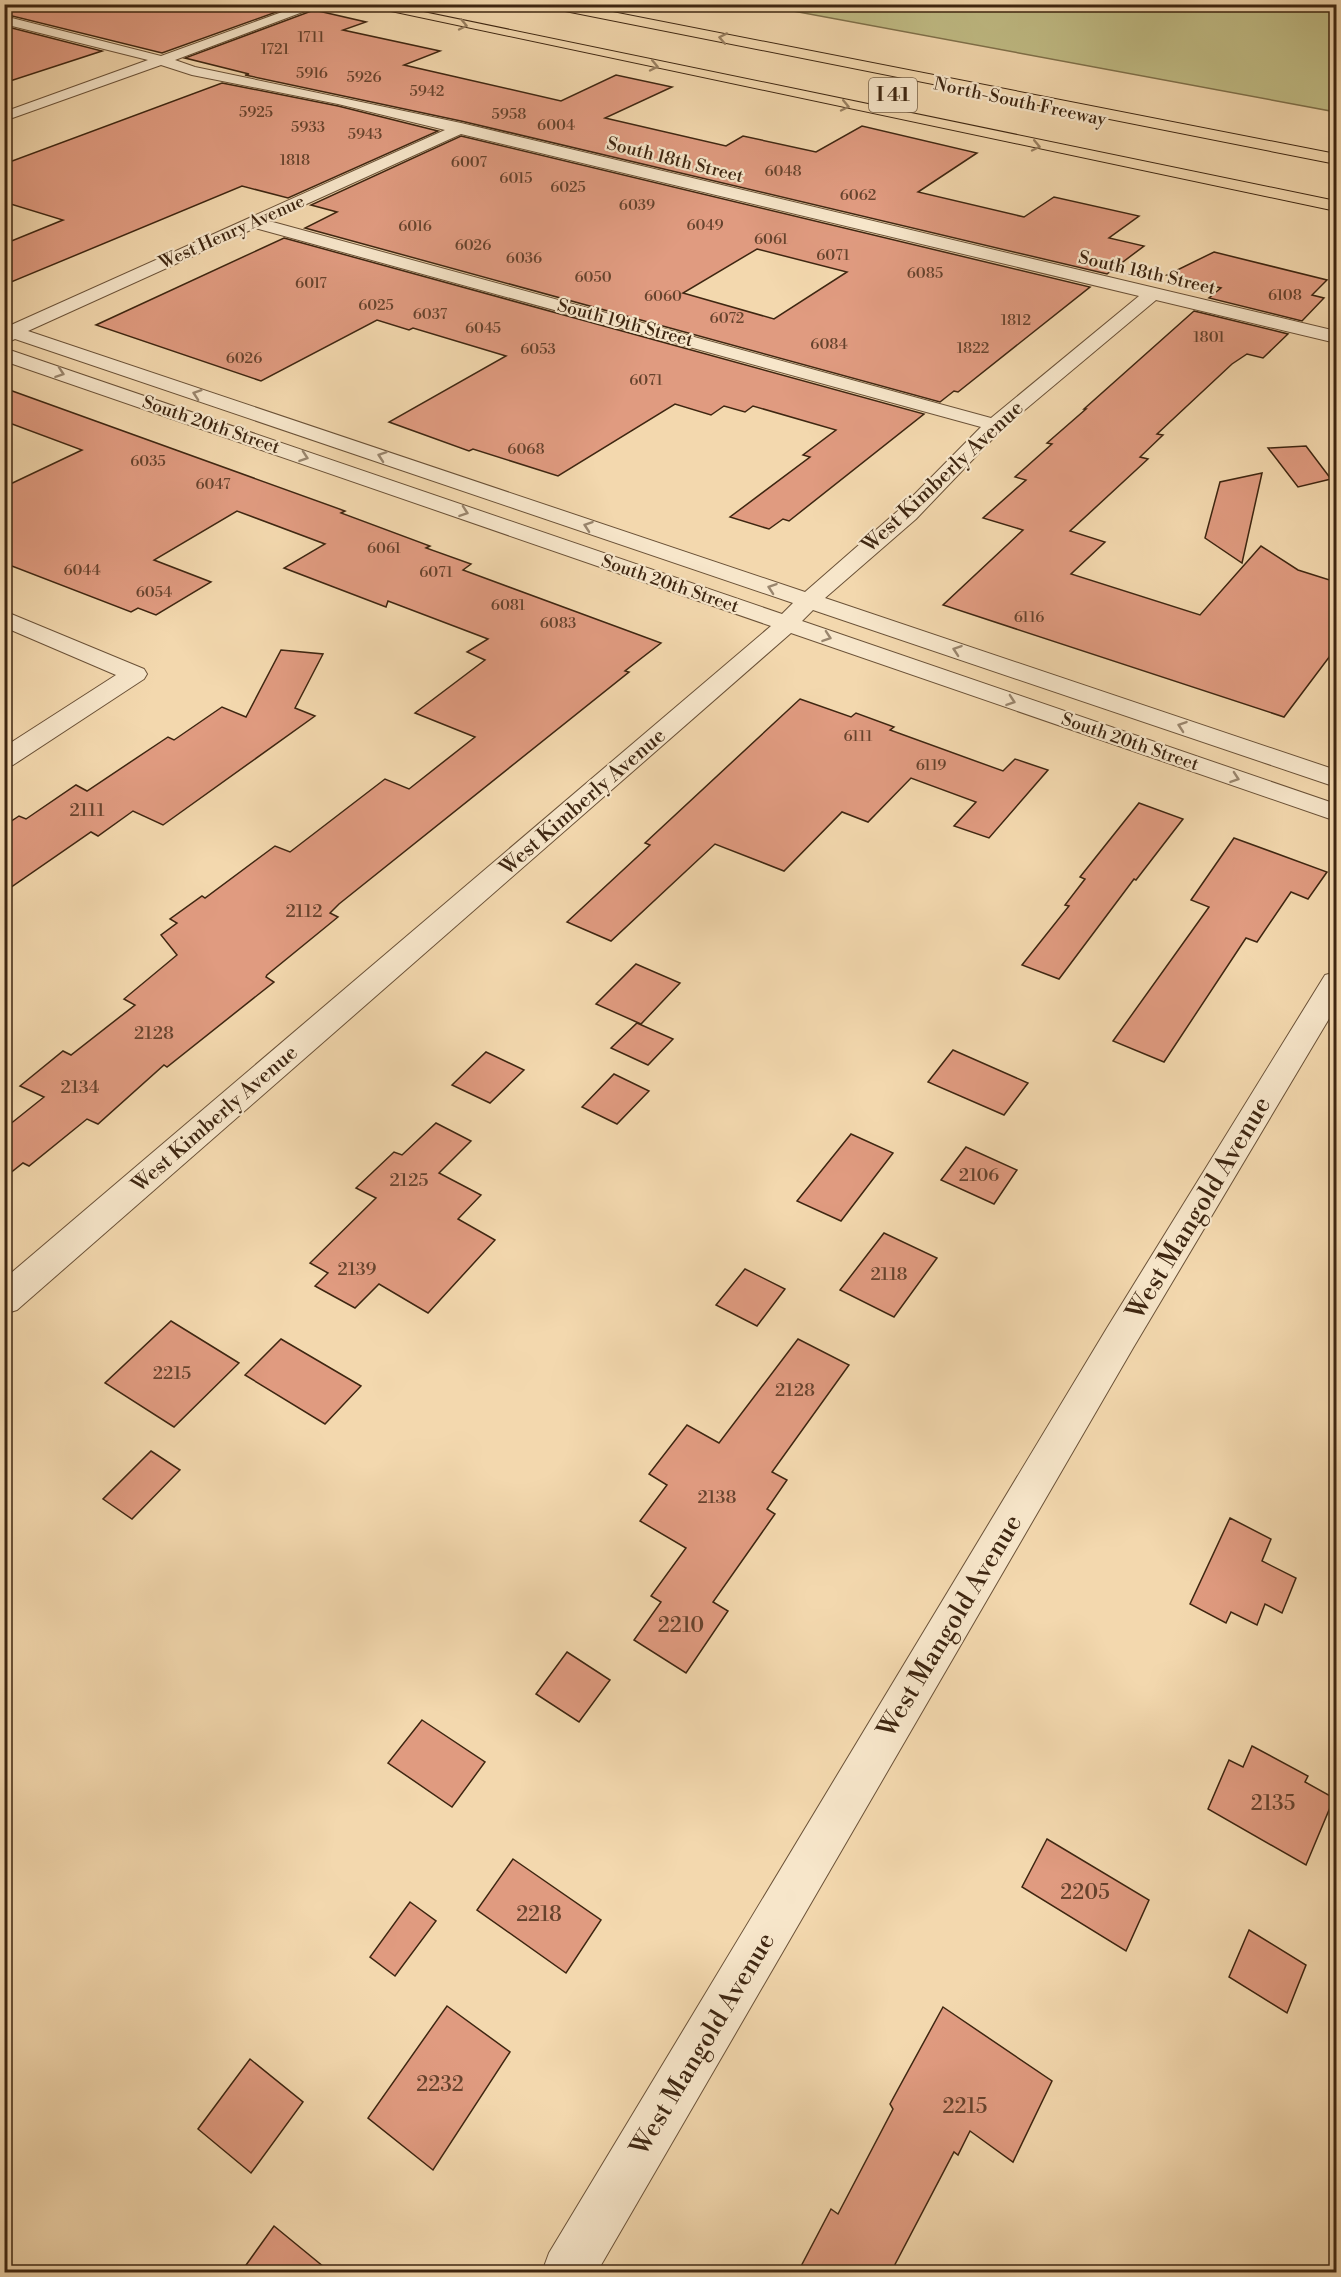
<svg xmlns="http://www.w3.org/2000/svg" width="1341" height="2277" viewBox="0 0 1341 2277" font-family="'Libre Bodoni',serif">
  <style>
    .green { fill: #c1bd86; stroke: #80724c; stroke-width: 1.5 }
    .building { fill: #e09b80; stroke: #3e2611; stroke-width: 1.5; fill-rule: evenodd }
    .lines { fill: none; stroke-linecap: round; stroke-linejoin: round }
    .minor-casing { stroke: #6b5238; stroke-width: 2 }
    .highway-casing { stroke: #3e2611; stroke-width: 2 }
    .minor { fill: #f7e6ca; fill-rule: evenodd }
    .highway { fill: #f3d8ae; fill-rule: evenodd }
    .oneway { stroke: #987f60 }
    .oneway2 { stroke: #9a866e }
    .labels { text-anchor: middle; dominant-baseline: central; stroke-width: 4.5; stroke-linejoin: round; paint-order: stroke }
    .far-number-label { font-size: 15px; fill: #66432d }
    .far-street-label { font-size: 18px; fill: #3e2611; stroke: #f7e6ca }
    .number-label { font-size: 18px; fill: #66432d }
    .shield { fill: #f7e6ca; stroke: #766048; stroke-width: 1.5 }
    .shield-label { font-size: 20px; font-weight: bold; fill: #3e2611 }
    .street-label { font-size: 21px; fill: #3e2611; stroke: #f7e6ca }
    .near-number-label { font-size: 21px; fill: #66432d }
    .near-street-label { font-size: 26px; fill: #3e2611; stroke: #f7e6ca }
  </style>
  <rect width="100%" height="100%" fill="#f3d8ae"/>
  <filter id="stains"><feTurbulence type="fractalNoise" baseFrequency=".00333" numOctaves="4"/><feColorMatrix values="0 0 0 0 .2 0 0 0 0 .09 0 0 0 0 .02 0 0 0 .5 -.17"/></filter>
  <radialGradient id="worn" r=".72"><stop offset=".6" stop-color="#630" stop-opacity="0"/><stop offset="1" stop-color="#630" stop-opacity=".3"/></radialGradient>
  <path class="green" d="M761 5H1336V112Z"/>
  <g class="building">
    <path d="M4 4H287L293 6 162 53 4 14Z"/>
    <path d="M314 10 366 22 343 30 440 51 404 65 561 101 616 75 672 87 605 118 726 146 743 136 816 152 862 126 977 153 918 192 1024 217 1054 197 1139 216 1109 238 1144 246 1107 274 461 121 245 75 249 74 185 58Z"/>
    <path d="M4 26 102 51 4 83Z"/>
    <path d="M222 83 338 106 438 131 288 198 242 186 4 285V244L63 220 4 202V164Z"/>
    <path d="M461 136 1090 287 958 392 954 391 940 402 305 228 337 212 311 205ZM757 249 847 272 774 319 683 293Z"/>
    <path d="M284 238 924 414 789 521 783 519 769 529 730 517 810 457 803 455 836 430 753 406 745 412 724 406 711 415 675 404 558 476 473 449 469 451 389 422 506 356 413 328 409 330 377 320 261 381 96 325Z"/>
    <path d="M1214 252 1327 280 1312 295 1324 298 1302 321 1209 298 1221 288 1167 275Z"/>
    <path d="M1194 311 1288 334 1263 358 1247 354 1232 364 1157 434 1163 435 1140 457 1148 459 1070 531 1105 542 1071 574 1200 615 1261 546 1298 570 1336 582V648L1284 717 943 605 1023 530 983 518 1026 480 1015 477 1052 444 1047 443 1086 409H1084Z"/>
    <path d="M4 388 345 511 341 513 430 546 426 548 471 564 463 570 661 643 625 671 629 672 339 904 330 913 338 917 267 975 266 977 274 982 167 1067 164 1065 98 1124 87 1119 29 1166 23 1163 4 1178V1129L44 1097 20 1086 63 1051 71 1055 135 1005 124 999 177 955 161 935 177 923 170 919 202 896 205 898 275 846 290 852 385 779 409 789 475 737 415 713 485 660 467 652 488 639 388 601 386 607 284 568 325 544 237 511 154 560 211 582 156 615 138 608 131 612 4 563V487L82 450 4 421Z"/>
    <path d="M1306 446 1331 479 1298 487 1268 448Z"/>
    <path d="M1262 473 1242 563 1205 538 1220 482Z"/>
    <path d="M281 650 323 654 295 708 315 716 163 825 133 811 98 836 91 832 4 892V826L19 816 26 819 76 785 87 791 168 737 174 740 222 707 246 717Z"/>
    <path d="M800 699 851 717 856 713 894 727 890 730 1003 771 1015 759 1048 770 989 838 954 826 976 802 911 778 868 822 842 812 784 871 715 844 611 941 567 922 650 845 645 843Z"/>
    <path d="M1139 803 1183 819 1136 880 1134 879 1059 979 1022 965 1069 906 1065 905 1085 879 1080 877Z"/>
    <path d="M1234 838 1327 872 1308 899 1291 892 1257 942 1246 938 1164 1062 1113 1041 1209 907 1191 900Z"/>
    <path d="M636 964 680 983 641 1024 596 1004Z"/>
    <path d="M637 1023 673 1039 648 1065 611 1048Z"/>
    <path d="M953 1050 1028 1083 1004 1115 928 1082Z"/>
    <path d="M486 1052 524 1070 490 1103 452 1085Z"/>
    <path d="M614 1074 649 1091 617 1124 582 1107Z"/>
    <path d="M436 1123 471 1141 439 1173 481 1195 458 1219 495 1240 428 1313 379 1284 355 1308 315 1286 328 1273 310 1263 376 1198 356 1188 394 1152 402 1155Z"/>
    <path d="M851 1134 893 1153 841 1221 797 1201Z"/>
    <path d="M966 1147 1017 1170 994 1204 941 1180Z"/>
    <path d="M884 1233 937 1258 894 1317 840 1290Z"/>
    <path d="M745 1269 785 1289 757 1326 716 1305Z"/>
    <path d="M171 1321 239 1363 174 1427 105 1383Z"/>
    <path d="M281 1339 361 1386 325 1424 245 1375Z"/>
    <path d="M798 1339 849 1365 772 1472 787 1480 767 1509 775 1514 713 1602 728 1611 686 1673 634 1640 661 1602 651 1596 686 1548 640 1521 667 1485 649 1474 687 1425 719 1443Z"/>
    <path d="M151 1451 180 1470 132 1519 103 1499Z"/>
    <path d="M1230 1518 1271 1539 1262 1561 1296 1578 1282 1613 1265 1604 1257 1625 1231 1612 1226 1623 1190 1604Z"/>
    <path d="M567 1652 610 1680 579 1722 536 1694Z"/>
    <path d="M422 1720 485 1762 452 1807 388 1763Z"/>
    <path d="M1252 1746 1308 1776 1305 1782 1334 1798 1306 1865 1208 1809 1229 1760 1243 1767Z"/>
    <path d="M1047 1839 1149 1900 1126 1951 1022 1887Z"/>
    <path d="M513 1859 601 1920 566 1973 477 1910Z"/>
    <path d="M410 1902 436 1921 395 1976 370 1957Z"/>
    <path d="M1249 1930 1306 1965 1287 2013 1229 1977Z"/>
    <path d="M447 2006 510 2052 433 2170 368 2118Z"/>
    <path d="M943 2007 1052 2081 1013 2162 970 2131 958 2155 954 2152 891 2272H798L831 2209 838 2214 893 2109 890 2104Z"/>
    <path d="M250 2059 303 2102 251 2173 198 2129Z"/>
    <path d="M274 2226 330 2272H241Z"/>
  </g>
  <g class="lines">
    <defs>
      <g id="minor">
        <path d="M304 4H324L175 60 195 67 461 123 1336 331V343L1156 300 1002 429 916 519 825 598 1336 770V787L813 610 802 621 1336 804V821L791 633 17 1310 4 1314V1279L771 626 4 361V348L782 614 793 603 15 339 4 344V324L11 325 445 130 338 104 192 75 161 65 4 121V112L148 60 4 24V16L161 56ZM461 134 1139 296 991 418 269 221ZM255 228 981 427 900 509 805 592 28 331Z"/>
        <path d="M4 611 144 669 147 674 144 679 13 765 4 767V747L116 675 4 627Z"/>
        <path d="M1336 972V1007L1133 1348 597 2272H542L549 2253 1107 1328 1325 975Z"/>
      </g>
      <g id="highway">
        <path d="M358 4H385L1336 201V211Z"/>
        <path d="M544 4H572L1336 154V164L550 8Z"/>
      </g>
    </defs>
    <use href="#minor" class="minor-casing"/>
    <use href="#highway" class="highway-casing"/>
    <use href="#minor" class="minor"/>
    <use href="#highway" class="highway"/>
  </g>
  <defs><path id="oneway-chevron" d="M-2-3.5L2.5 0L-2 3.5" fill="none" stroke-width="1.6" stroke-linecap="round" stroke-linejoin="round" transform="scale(1.5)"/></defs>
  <g class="oneway">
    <use href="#oneway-chevron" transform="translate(463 25) rotate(12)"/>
    <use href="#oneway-chevron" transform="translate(723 38) rotate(-169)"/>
    <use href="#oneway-chevron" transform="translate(654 66) rotate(12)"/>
    <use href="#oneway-chevron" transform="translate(845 106) rotate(12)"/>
    <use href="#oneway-chevron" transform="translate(1036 146) rotate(12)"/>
  </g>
  <g class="oneway2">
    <use href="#oneway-chevron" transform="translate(60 373) rotate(19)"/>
    <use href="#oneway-chevron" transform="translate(197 394) rotate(-161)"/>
    <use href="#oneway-chevron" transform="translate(382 456) rotate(-161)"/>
    <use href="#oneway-chevron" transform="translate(304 457) rotate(19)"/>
    <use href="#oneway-chevron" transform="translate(464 512) rotate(19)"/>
    <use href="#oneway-chevron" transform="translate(588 526) rotate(-161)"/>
    <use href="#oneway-chevron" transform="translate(772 588) rotate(-161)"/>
    <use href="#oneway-chevron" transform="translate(827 637) rotate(19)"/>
    <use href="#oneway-chevron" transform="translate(957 650) rotate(-161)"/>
    <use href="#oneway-chevron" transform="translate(1011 701) rotate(19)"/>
    <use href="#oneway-chevron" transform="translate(1182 726) rotate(-161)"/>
    <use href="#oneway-chevron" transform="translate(1235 778) rotate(19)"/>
  </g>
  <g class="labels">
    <g class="far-number-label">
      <text x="311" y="37">1711</text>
      <text x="275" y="49">1721</text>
      <text x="312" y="73">5916</text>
      <text x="364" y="77">5926</text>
      <text x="427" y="91">5942</text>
      <text x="256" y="112">5925</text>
      <text x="509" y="114">5958</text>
      <text x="556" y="125">6004</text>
      <text x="308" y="127">5933</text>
      <text x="365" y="134">5943</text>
      <text x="295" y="160">1818</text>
      <text x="469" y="162">6007</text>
      <text x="783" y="171">6048</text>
      <text x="516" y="178">6015</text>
      <text x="568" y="187">6025</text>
      <text x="858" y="195">6062</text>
      <text x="637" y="205">6039</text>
      <text x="705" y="225">6049</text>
      <text x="415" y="226">6016</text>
      <text x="771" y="239">6061</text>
      <text x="473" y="245">6026</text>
      <text x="833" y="255">6071</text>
      <text x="524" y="258">6036</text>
      <text x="925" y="273">6085</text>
      <text x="593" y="277">6050</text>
      <text x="311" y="283">6017</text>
      <text x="1285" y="295">6108</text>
      <text x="663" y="296">6060</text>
      <text x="376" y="305">6025</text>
      <text x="430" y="314">6037</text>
      <text x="727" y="318">6072</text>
      <text x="1016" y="320">1812</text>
      <text x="483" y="328">6045</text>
      <text x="1209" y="337">1801</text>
      <text x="829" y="344">6084</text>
      <text x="973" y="348">1822</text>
      <text x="538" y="349">6053</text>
      <text x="244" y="358">6026</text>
      <text x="646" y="380">6071</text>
      <text x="526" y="449">6068</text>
      <text x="148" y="461">6035</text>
      <text x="213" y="484">6047</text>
      <text x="384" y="548">6061</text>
      <text x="82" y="570">6044</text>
      <text x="436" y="572">6071</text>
      <text x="154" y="592">6054</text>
      <text x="508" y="605">6081</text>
      <text x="1029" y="617">6116</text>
      <text x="558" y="623">6083</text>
      <text x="858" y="736">6111</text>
      <text x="931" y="765">6119</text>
    </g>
    <g class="far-street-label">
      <text transform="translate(1020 102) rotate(12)">North-South Freeway</text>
      <text transform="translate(675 160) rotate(14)">South 18th Street</text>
      <text transform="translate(232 232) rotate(-24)">West Henry Avenue</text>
      <text transform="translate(1147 273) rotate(13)">South 18th Street</text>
      <text transform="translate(625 323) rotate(15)">South 19th Street</text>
      <text transform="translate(211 425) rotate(19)">South 20th Street</text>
      <text transform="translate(670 584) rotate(19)">South 20th Street</text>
      <text transform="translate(1130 742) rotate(19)">South 20th Street</text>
    </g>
    <g class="number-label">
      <text x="87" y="810">2111</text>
      <text x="304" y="911">2112</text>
      <text x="154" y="1033">2128</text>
      <text x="80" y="1087">2134</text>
      <text x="979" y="1175">2106</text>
      <text x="409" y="1180">2125</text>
      <text x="357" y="1269">2139</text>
      <text x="889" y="1274">2118</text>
      <text x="172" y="1373">2215</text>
      <text x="795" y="1390">2128</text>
      <text x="717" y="1497">2138</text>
    </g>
    <rect class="shield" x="869" y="78" width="48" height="34" rx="4.5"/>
    <g class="shield-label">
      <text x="893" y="95">I 41</text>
    </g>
    <g class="street-label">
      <text transform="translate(943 477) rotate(-43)">West Kimberly Avenue</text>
      <text transform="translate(583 802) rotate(-41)">West Kimberly Avenue</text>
      <text transform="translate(215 1119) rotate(-41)">West Kimberly Avenue</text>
    </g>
    <g class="near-number-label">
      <text x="681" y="1626">2210</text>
      <text x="1273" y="1804">2135</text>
      <text x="1085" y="1893">2205</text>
      <text x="539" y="1915">2218</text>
      <text x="440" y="2085">2232</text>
      <text x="965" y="2107">2215</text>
    </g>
    <g class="near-street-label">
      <text transform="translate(1199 1208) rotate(-59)">West Mangold Avenue</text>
      <text transform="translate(950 1626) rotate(-59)">West Mangold Avenue</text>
      <text transform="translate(703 2044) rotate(-59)">West Mangold Avenue</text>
    </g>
  </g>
  <rect width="1341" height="2277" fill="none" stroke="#f3d8ae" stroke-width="24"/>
  <rect x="6" y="6" width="1329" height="2265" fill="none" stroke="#3e2611" stroke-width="3"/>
  <rect x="12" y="12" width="1317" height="2253" fill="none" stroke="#3e2611" stroke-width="1.5"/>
  <rect width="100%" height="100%" filter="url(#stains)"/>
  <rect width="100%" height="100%" fill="url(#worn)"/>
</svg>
